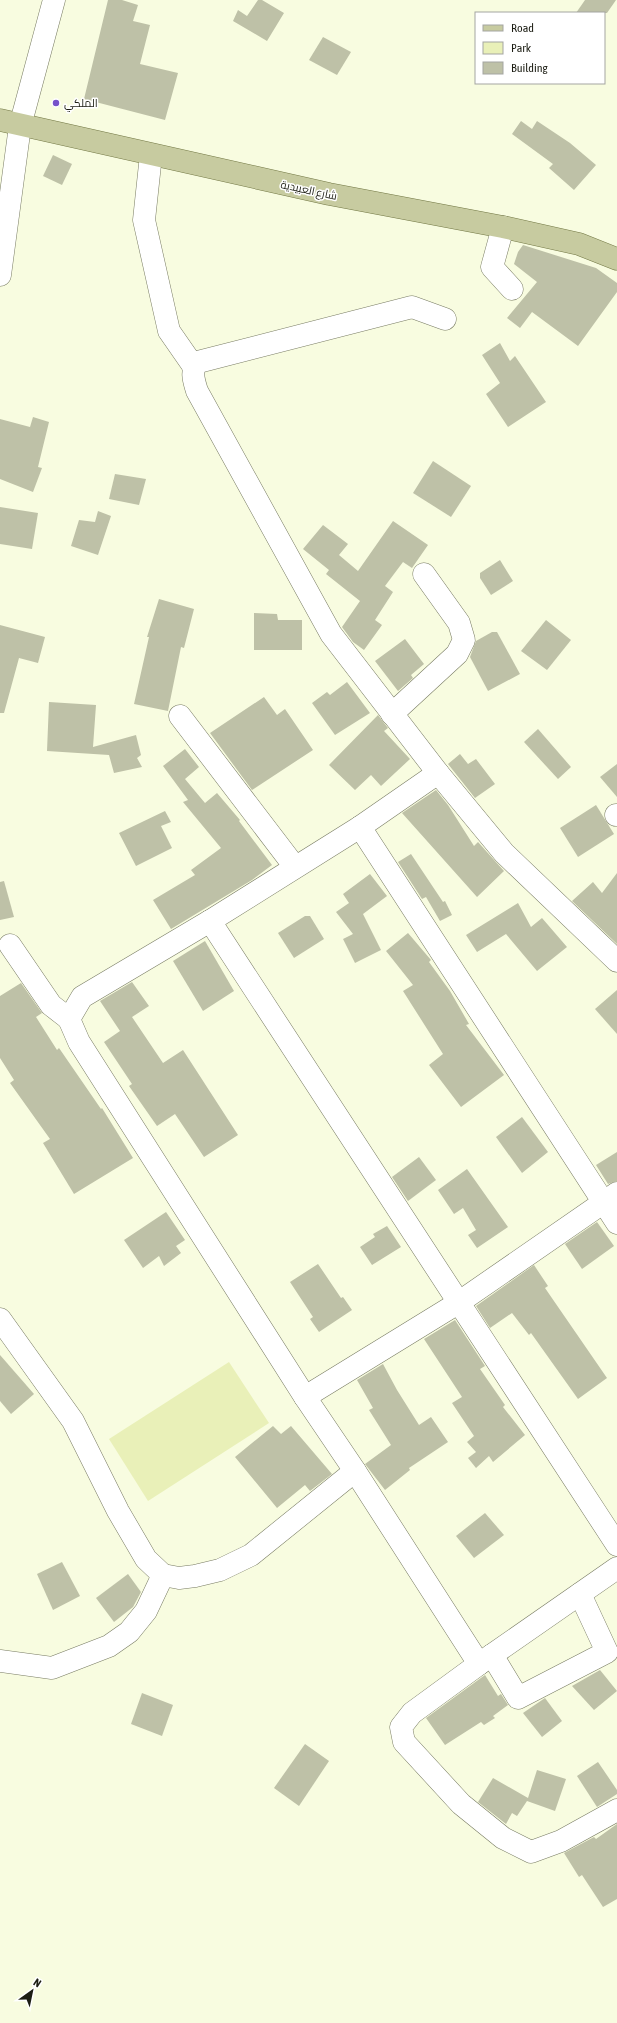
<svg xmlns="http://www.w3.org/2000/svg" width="617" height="2023" viewBox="0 0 617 2023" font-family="'Asap Condensed',Cairo,sans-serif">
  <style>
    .green { fill: #e9f0b8 }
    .building { fill: #bec1a7 }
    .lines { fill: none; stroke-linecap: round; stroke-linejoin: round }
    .minor-casing { stroke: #787b63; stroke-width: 23 }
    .major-casing { stroke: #737845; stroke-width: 23 }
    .minor { stroke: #fff; stroke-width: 22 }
    .major { stroke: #c7cba0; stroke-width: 22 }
    .poi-dot { fill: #7651ca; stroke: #fff; stroke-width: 1.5 }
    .labels { text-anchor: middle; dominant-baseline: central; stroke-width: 3; stroke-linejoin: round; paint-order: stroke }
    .poi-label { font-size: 11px; fill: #1c1d13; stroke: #fff; text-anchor: start }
    .street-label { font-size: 11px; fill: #1c1d13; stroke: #fff }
  </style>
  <rect width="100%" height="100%" fill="#f8fce0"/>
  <path class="green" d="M229 1362 269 1423 148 1501 109 1439Z"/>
  <g class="building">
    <path d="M108 0H122L138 5 133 21 150 25 140 64 178 73 165 120 84 99Z"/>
    <path d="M258 0H262L284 13 267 41 233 21 238 10 247 16Z"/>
    <path d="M585 0H616L607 13H576Z"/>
    <path d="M323 37 351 52 337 75 309 60Z"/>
    <path d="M521 121 532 129 537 121 570 143 596 165 574 190 549 168 553 164 512 134Z"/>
    <path d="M53 155 72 164 62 185 43 176Z"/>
    <path d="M523 245 596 268 617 283V292L578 346 532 312 520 328 507 318 537 282 514 264 518 252Z"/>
    <path d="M500 343 510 361 515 356 546 402 508 427 486 394 500 383 482 355Z"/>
    <path d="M33 417 49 422 38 467 42 468 33 492 0 479V419L30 427Z"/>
    <path d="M433 461 471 486 451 517 413 493Z"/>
    <path d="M115 474 146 479 139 505 109 499Z"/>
    <path d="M0 507 38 513 32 549 0 544Z"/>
    <path d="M98 511 111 516 98 555 71 546 79 520 95 522Z"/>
    <path d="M393 521 428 545 412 568 403 562 385 586 393 592 375 620 382 625 364 650 353 642 342 627 360 601 326 574 329 570 303 549 323 525 348 544 339 555 358 571Z"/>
    <path d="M500 560 513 581 491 595 480 578V573Z"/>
    <path d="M159 599 194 609 184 648 181 647 168 711 134 704 149 637H147Z"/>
    <path d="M254 613 277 614 278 620H302V650H254Z"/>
    <path d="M546 620 571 640 547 670 521 651Z"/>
    <path d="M0 625 45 637 38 663 19 658 4 713H0Z"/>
    <path d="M492 632H497L520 674 488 691 470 657 476 641Z"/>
    <path d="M405 639 424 664 411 675 413 678 398 691 375 661Z"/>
    <path d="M347 682 370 713 335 735 312 703 327 692 330 695Z"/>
    <path d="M264 697 277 715 285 709 313 750 252 790 210 733Z"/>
    <path d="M49 702 96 705 93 747 136 735 141 755 137 758 142 767 114 773 109 755 47 751Z"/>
    <path d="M378 715 388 728 384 731 410 759 381 786 371 775 355 790 329 765Z"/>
    <path d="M538 729 571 767 558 779 524 742Z"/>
    <path d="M185 749 199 767 185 779 205 803 217 793 240 820 239 821 272 865 252 880 171 929 153 900 195 875 191 870 221 848 183 802 188 800 163 766Z"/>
    <path d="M460 754 468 764 476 759 495 784 475 798 448 764Z"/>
    <path d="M617 764V797L600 777Z"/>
    <path d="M436 790 448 805 474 846 478 842 504 871 477 897 402 813Z"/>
    <path d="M596 805 614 834 578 857 560 828Z"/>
    <path d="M165 811 171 822 161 826 172 848 136 866 119 833Z"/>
    <path d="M411 854 443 902 445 901 452 915 440 921 426 897 422 899 398 862Z"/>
    <path d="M617 873V944L572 901 593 882 602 893Z"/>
    <path d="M370 874 387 896 363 914 381 950 355 963 343 939 353 934 336 912 349 903 343 894Z"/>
    <path d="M4 881 14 917 0 920V882Z"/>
    <path d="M518 903 531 927 542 918 567 947 537 971 506 934 477 952 466 935Z"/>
    <path d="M305 916H310L324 939 294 958 278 933Z"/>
    <path d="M408 933 431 960 429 962 450 991 469 1024 466 1025 504 1075 461 1107 429 1065 443 1054 403 991 413 985 386 951Z"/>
    <path d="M205 941 234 991 203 1011 173 961Z"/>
    <path d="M132 982 149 1006 132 1017 163 1063 183 1050 238 1135 204 1157 175 1114 157 1126 129 1086 132 1084 104 1042 120 1031 100 1001Z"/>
    <path d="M21 983 42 1013 36 1017 57 1050 59 1048 101 1109 102 1108 133 1158 74 1194 43 1143 50 1139 10 1083 14 1080 0 1058V996Z"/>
    <path d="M617 990V1034L595 1009Z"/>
    <path d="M522 1117 548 1152 522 1173 496 1137Z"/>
    <path d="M617 1152V1181L608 1184 596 1165Z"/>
    <path d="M419 1157 436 1180 408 1201 392 1177Z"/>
    <path d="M467 1169 508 1227 477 1248 468 1235 476 1230 463 1208 454 1214 438 1190Z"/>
    <path d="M166 1212 185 1240 176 1246 181 1253 164 1266 159 1256 143 1268 124 1240Z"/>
    <path d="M597 1222 614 1246 582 1269 565 1244Z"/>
    <path d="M387 1226 401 1247 372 1265 360 1247 375 1237 373 1234Z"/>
    <path d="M318 1264 341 1298 343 1297 352 1310 319 1332 310 1319 313 1317 290 1282Z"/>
    <path d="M534 1265 548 1286 545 1288 607 1378 578 1399 531 1333 529 1335 512 1313 490 1328 476 1306Z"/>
    <path d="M455 1320 485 1366 480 1369 505 1405 503 1407 525 1435 493 1462 489 1456 476 1468 468 1458 476 1452 467 1442 474 1436 452 1403 462 1397 424 1339Z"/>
    <path d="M0 1355 34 1394 11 1414 0 1401Z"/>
    <path d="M383 1364 397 1390 419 1425 431 1417 448 1442 409 1468 410 1470 385 1490 365 1464 391 1445 369 1410 373 1408 357 1380Z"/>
    <path d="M273 1426 281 1434 291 1426 332 1474 310 1491 305 1485 277 1508 235 1457Z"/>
    <path d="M485 1513 504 1535 474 1558 456 1536Z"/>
    <path d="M62 1562 80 1596 53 1610 37 1574Z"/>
    <path d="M128 1574 141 1592 133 1607 114 1622 96 1598Z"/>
    <path d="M600 1670 617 1691 594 1710 572 1686Z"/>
    <path d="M485 1675 498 1696 501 1694 508 1705 493 1716 495 1718 484 1725 481 1722 445 1745 426 1718Z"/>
    <path d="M142 1693 173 1705 162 1736 131 1724Z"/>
    <path d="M545 1698 562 1721 542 1737 523 1713Z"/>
    <path d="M305 1744 329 1761 299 1806 274 1788Z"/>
    <path d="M598 1762 617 1790V1794L597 1807 577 1776Z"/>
    <path d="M537 1770 566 1779 555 1811 527 1801 517 1816 512 1813 506 1824 478 1802 493 1778 528 1798Z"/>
    <path d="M617 1824V1899L603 1907 582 1875 579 1877 564 1853 594 1837 596 1839Z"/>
  </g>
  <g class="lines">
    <defs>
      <g id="minor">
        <path d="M151 155 144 220 169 331 194 367"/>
        <path d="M503 227 492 267 512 289"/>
        <path d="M0 275 20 126 54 0"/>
        <path d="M445 319 412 307 198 362C190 371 194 381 197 391L331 634 438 773 504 853 617 961"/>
        <path d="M392 714 457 654 464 640 459 623 424 574"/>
        <path d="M180 716 295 867"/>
        <path d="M438 773 360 827 210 921 82 997 69 1019 79 1042 305 1397 355 1471 479 1664"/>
        <path d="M616 815H617"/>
        <path d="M360 827 617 1223"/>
        <path d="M210 921 617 1545"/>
        <path d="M10 945 51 1005 69 1019"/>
        <path d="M0 1319 73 1421 118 1511 146 1559 163 1575 179 1578 195 1576 220 1570 251 1555 355 1471"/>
        <path d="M305 1397 458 1303 617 1193"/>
        <path d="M617 1568 479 1664 412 1713 401 1727 404 1742 461 1804 503 1838 531 1852 561 1841 617 1810"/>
        <path d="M492 1655 518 1698 607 1652 580 1594"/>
        <path d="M0 1661 52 1668 109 1646 129 1632 146 1611 163 1575"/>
      </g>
      <path id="major" d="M0 120 329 194 503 227 579 244 617 259"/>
    </defs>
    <use href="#minor" class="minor-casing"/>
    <use href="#major" class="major-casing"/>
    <use href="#minor" class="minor"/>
    <use href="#major" class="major"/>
  </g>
  <circle class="poi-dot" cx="56" cy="103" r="4"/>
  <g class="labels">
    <g class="poi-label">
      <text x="64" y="103">الملكي</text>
    </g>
    <g class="street-label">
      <text transform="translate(309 190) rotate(12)">شارع العبيدية</text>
    </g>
  </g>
  <rect x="475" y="12" width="130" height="72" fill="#ffffff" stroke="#a4a5a1"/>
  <rect x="483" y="25" width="20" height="6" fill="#c7cba0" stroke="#a4a5a1"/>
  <text x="511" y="32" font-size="12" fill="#1c1d13">Road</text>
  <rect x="483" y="42" width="20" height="12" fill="#e9f0b8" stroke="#a4a5a1"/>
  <text x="511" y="52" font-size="12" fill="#1c1d13">Park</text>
  <rect x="483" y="62" width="20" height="12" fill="#bec1a7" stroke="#a4a5a1"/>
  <text x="511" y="72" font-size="12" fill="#1c1d13">Building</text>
  <g transform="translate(32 1991) rotate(33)" stroke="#ffffff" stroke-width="3" paint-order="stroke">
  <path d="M0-3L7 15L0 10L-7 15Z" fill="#1c1d13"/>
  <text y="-6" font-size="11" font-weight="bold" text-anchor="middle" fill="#1c1d13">N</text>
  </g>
</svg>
